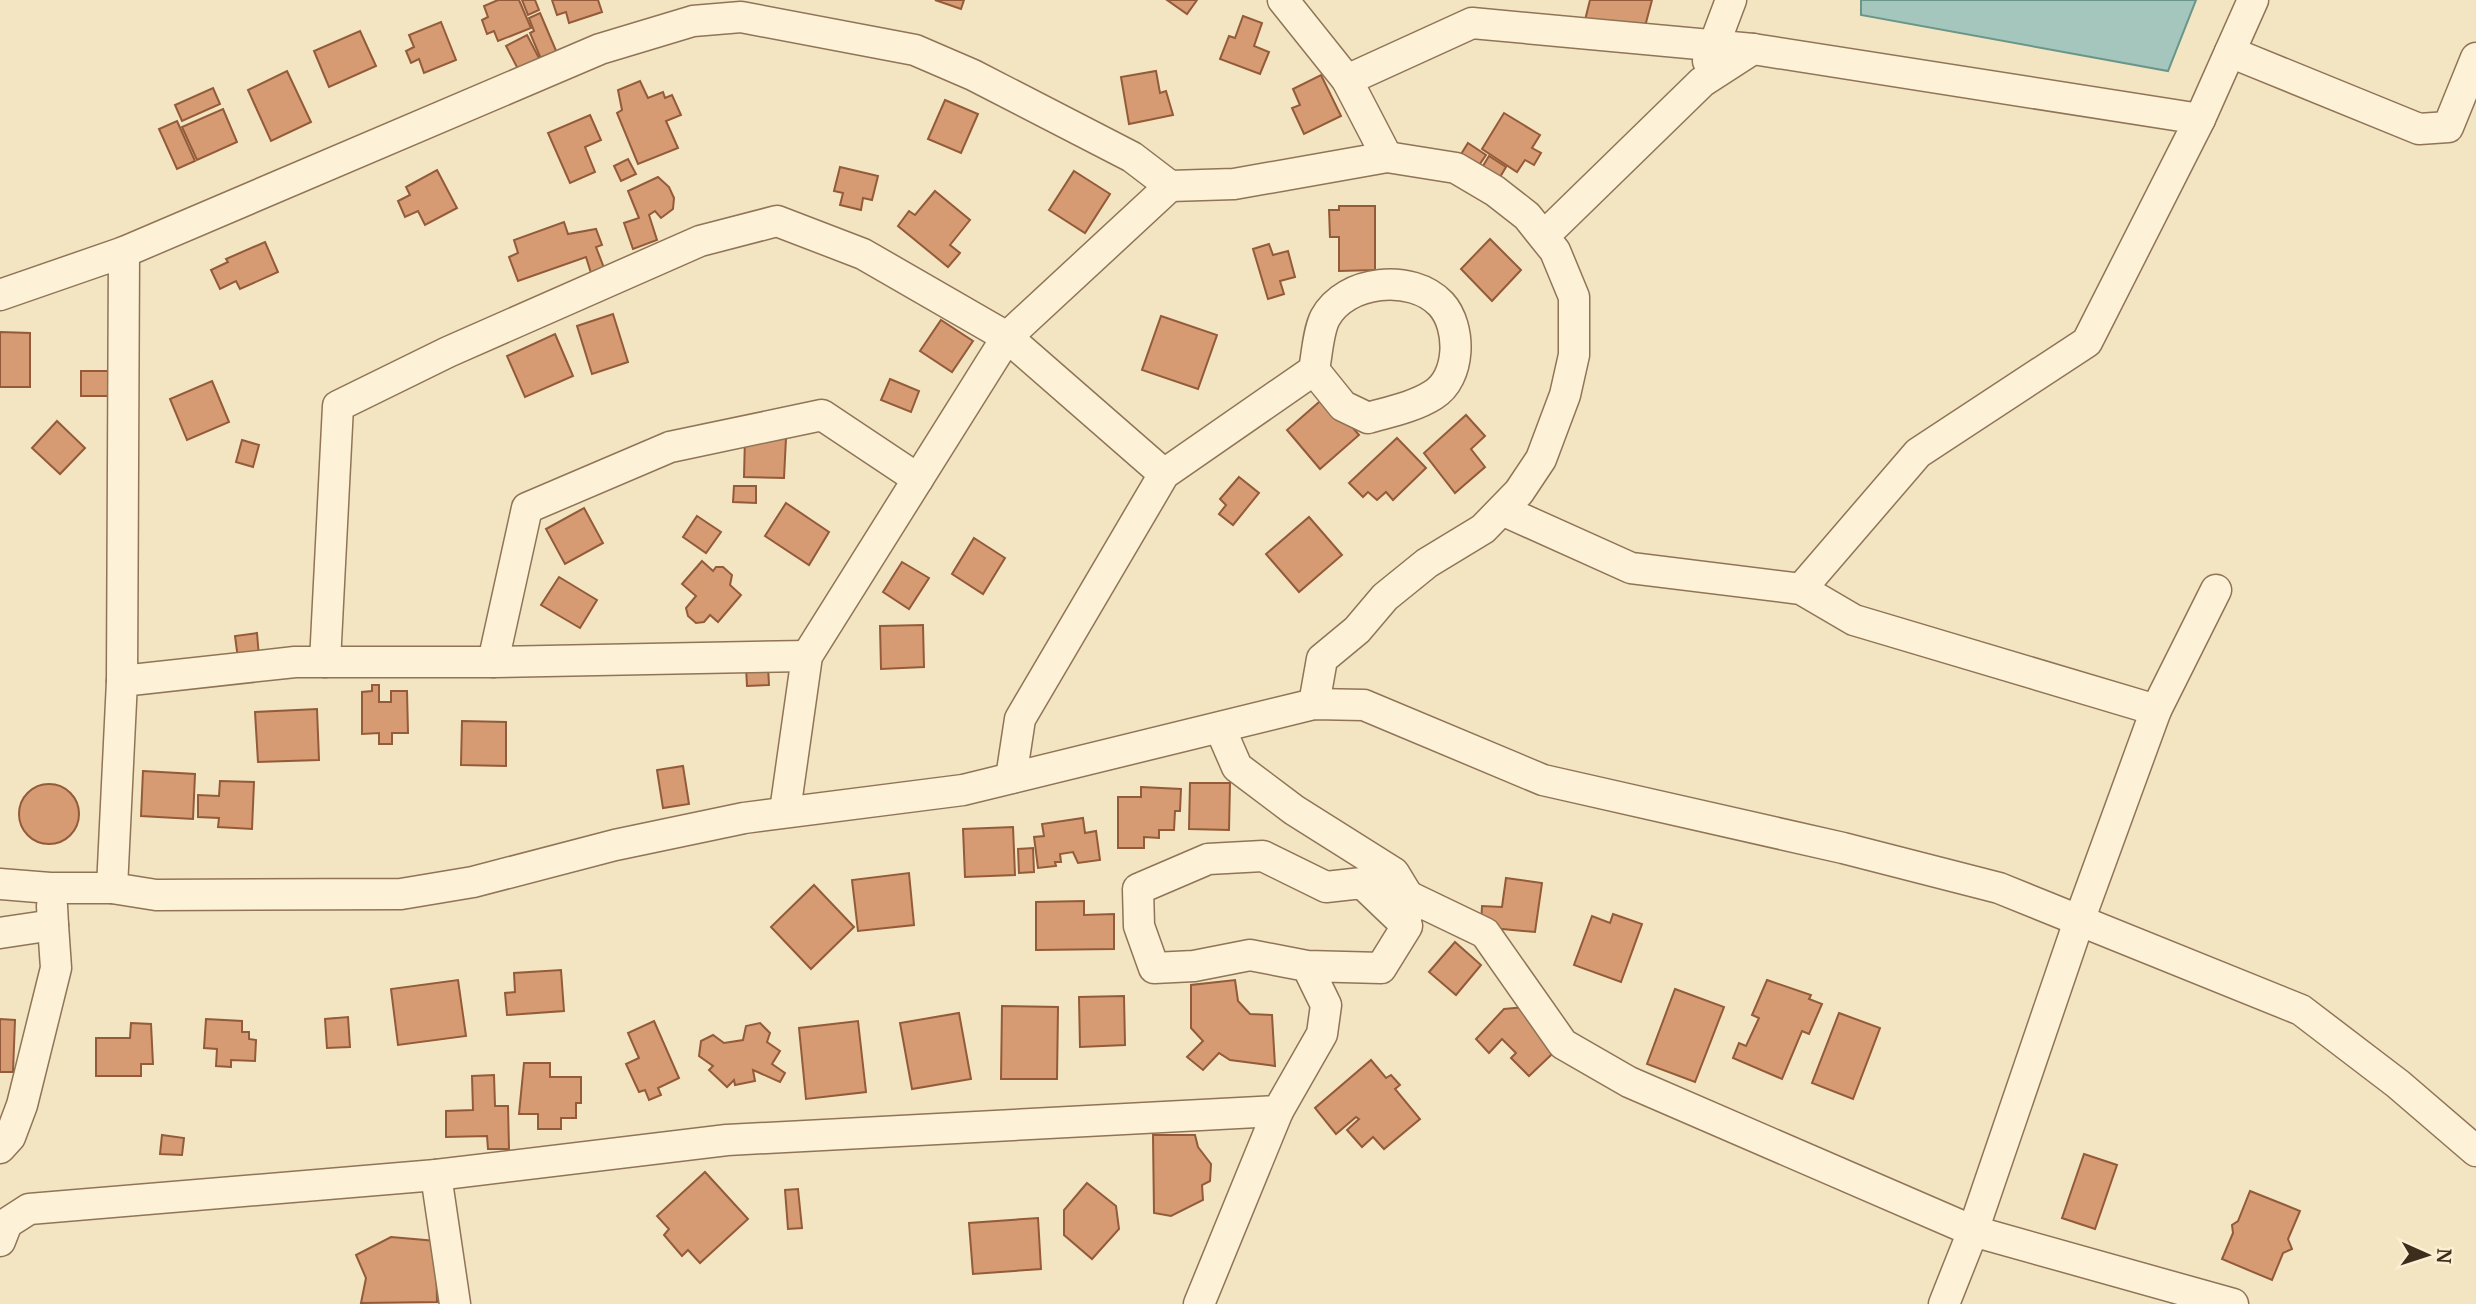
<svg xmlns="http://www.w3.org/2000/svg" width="2476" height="1304" viewBox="0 0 2476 1304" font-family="Merriweather,serif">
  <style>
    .water { fill: #a5c6bc; stroke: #6a968a; stroke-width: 2 }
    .building { fill: #d69b73; stroke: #935b39; stroke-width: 2 }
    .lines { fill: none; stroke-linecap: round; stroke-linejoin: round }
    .minor-casing { stroke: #907456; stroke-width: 33 }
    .minor { stroke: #fdf1d7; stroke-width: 30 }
  </style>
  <rect width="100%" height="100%" fill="#f3e4c2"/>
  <path class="water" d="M1861 0H2196L2168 71 1861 15Z"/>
  <g class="building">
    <path d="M498 0H519L531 28 498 41 494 31 487 34 482 20 488 17 484 6Z"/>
    <path d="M522 0H535L539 10 528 15Z"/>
    <path d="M552 0H598L602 12 569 23 566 12 557 15Z"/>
    <path d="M935 0H964L961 9Z"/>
    <path d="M1167 0H1197L1187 14Z"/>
    <path d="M1590 0H1652L1643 34 1585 20Z"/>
    <path d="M540 13 557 53 541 59 530 33 534 31 529 18Z"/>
    <path d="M1243 16 1262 23 1254 46 1269 52 1260 74 1220 59 1229 36 1235 38Z"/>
    <path d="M441 22 456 60 424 73 419 59 411 63 406 51 414 47 409 35Z"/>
    <path d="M360 31 376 66 329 87 314 51Z"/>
    <path d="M527 35 540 60 519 71 506 46Z"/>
    <path d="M287 71 311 122 271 141 248 90Z"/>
    <path d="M1156 71 1160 93 1166 91 1173 115 1129 124 1121 77Z"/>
    <path d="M1321 75 1341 116 1304 134 1292 108 1300 105 1293 89Z"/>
    <path d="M640 81 648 98 663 92 665 98 672 95 681 115 666 121 678 148 638 164 617 113 622 110 618 90Z"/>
    <path d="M213 88 220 104 182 121 175 105Z"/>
    <path d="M945 100 978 114 961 153 928 139Z"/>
    <path d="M223 109 237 142 197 160 182 127Z"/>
    <path d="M1504 113 1540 135 1532 148 1541 153 1534 165 1525 160 1517 172 1482 149Z"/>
    <path d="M590 115 601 140 585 147 595 172 570 183 548 133Z"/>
    <path d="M177 121 195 161 177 169 159 129Z"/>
    <path d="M1468 143 1486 155 1475 171 1458 159Z"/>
    <path d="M1489 156 1506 167 1497 182 1480 171Z"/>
    <path d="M628 159 636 174 621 181 614 166Z"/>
    <path d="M840 167 878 176 872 200 863 198 861 210 840 205 843 193 834 191Z"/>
    <path d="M437 170 457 208 425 225 418 211 405 217 398 201 410 195 406 187Z"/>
    <path d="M1074 171 1110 194 1085 233 1049 210Z"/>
    <path d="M658 177 669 187 674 198 673 209 661 218 655 211 649 215 657 240 633 249 624 223 639 218 628 191Z"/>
    <path d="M935 191 970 220 950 245 960 253 948 267 898 226 909 211 915 215Z"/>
    <path d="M1339 206H1375V270L1339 271V237H1330L1329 210H1339Z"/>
    <path d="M564 222 568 234 596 229 602 245 596 247 604 268 591 273 586 257 518 281 509 257 518 253 514 240Z"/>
    <path d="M1490 239 1521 270 1492 301 1461 269Z"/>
    <path d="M265 242 278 272 240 289 236 281 220 289 211 270 228 262 226 259Z"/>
    <path d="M1269 244 1273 255 1288 251 1295 277 1280 281 1284 294 1268 299 1253 249Z"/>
    <path d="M613 314 628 362 592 374 577 326Z"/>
    <path d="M1161 316 1217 335 1198 389 1142 370Z"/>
    <path d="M941 320 973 341 952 372 920 351Z"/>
    <path d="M0 332 30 333V387H0Z"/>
    <path d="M555 334 573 376 525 397 507 356Z"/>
    <rect x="81" y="371" width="30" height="25"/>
    <path d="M890 379 919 391 911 412 881 400Z"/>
    <path d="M212 381 229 422 187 440 170 399Z"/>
    <path d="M1326 396 1359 435 1320 469 1287 430Z"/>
    <path d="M1466 415 1485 436 1471 449 1485 467 1455 493 1424 453Z"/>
    <path d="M57 421 85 448 60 474 32 448Z"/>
    <path d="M745 437 786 438 784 478 744 477Z"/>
    <path d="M1397 438 1426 468 1393 500 1386 492 1377 500 1368 492 1363 497 1349 483Z"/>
    <path d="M242 440 259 445 253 467 236 462Z"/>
    <path d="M1239 477 1259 493 1233 525 1219 514 1226 505 1220 499Z"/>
    <path d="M734 486H756V503L733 502Z"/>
    <path d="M786 503 829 532 809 565 765 536Z"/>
    <path d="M584 508 603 543 565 564 546 529Z"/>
    <path d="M697 516 721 532 706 553 683 537Z"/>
    <path d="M1309 517 1342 555 1299 592 1266 554Z"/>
    <path d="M974 538 1005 558 983 594 952 574Z"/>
    <path d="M702 561 713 571 716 567H723L732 575 730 585 741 595 718 622 710 615 704 622 696 623 688 616 686 608 696 596 682 584Z"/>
    <path d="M902 562 929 578 909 609 883 592Z"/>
    <path d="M559 577 597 600 580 628 541 605Z"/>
    <path d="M923 625 924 667 881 669 880 626Z"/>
    <path d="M257 633 259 657 238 659 235 636Z"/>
    <path d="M768 666 769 685 747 686 746 667Z"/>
    <path d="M372 685H379V702H391V691H407L408 733H392V744H379V733L362 734V692L372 691Z"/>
    <path d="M317 709 319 760 258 762 255 712Z"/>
    <path d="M462 721 506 722V766L461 765Z"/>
    <path d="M683 766 689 804 663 808 657 770Z"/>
    <path d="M143 771 195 774 193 819 141 816Z"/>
    <path d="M220 781 254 782 252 829 218 827 219 818 198 817V795L219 796Z"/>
    <path d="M1190 783H1230L1229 830 1189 829Z"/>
    <circle cx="49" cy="814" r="30"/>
    <path d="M1141 787 1181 789 1180 811H1175L1174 830H1159V838L1144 837V848H1118V797H1141Z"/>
    <path d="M1083 818 1085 833 1096 831 1100 860 1078 863 1073 852 1060 854 1061 862H1055L1056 866 1038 868 1034 837 1044 836 1042 824Z"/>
    <path d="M1013 827 1015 875 965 877 963 829Z"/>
    <path d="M1033 848 1034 872 1019 873 1018 849Z"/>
    <path d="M909 873 914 925 858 931 852 880Z"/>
    <path d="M1506 878 1542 883 1535 932 1481 927 1482 906 1502 907Z"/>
    <path d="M814 885 854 927 811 969 771 927Z"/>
    <path d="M1084 901V915L1114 914V949L1036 950V902Z"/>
    <path d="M1613 914 1642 924 1621 982 1574 965 1592 916 1610 923Z"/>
    <path d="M1455 942 1481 965 1456 995 1429 972Z"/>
    <path d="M561 970 564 1011 507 1015 505 993 515 992 514 973Z"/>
    <path d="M458 980 466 1036 398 1045 391 989Z"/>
    <path d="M1235 980 1238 1001 1250 1014 1272 1015 1275 1066 1230 1060 1219 1053 1203 1070 1187 1057 1203 1041 1191 1028V985Z"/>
    <path d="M1767 980 1811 995 1809 999 1822 1004 1809 1034 1802 1031 1782 1079 1733 1058 1739 1043 1746 1046 1759 1018 1752 1015Z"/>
    <path d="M1675 989 1724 1007 1695 1082 1647 1064Z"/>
    <path d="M1124 996 1125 1045 1080 1047 1079 997Z"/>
    <path d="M1002 1006 1058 1007 1057 1079H1001Z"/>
    <path d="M1526 1007 1551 1034V1055L1529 1076 1511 1058 1516 1053 1502 1039 1489 1053 1476 1039 1504 1009Z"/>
    <path d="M959 1013 971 1079 912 1089 900 1023Z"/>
    <path d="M1839 1013 1880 1028 1853 1099 1812 1083Z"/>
    <path d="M348 1017 350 1047 327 1048 325 1019Z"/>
    <path d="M0 1019 15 1020 13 1072H0Z"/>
    <path d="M206 1019 242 1021V1032H249V1039L256 1040 255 1061 231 1060V1067L216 1066 217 1049 204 1048Z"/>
    <path d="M654 1021 679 1078 658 1088 661 1095 649 1100 645 1090 639 1092 626 1064 639 1058 628 1033Z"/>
    <path d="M858 1021 866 1092 806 1099 799 1028Z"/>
    <path d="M131 1023 151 1024 153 1064H141V1076H96V1038H130Z"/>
    <path d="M760 1023 770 1033 767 1042 780 1051 772 1064 785 1073 780 1082 753 1070 755 1081 735 1085 734 1080 727 1087 709 1070 713 1066 699 1056 701 1041 713 1035 724 1043 743 1040 746 1026Z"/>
    <path d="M1371 1060 1386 1078 1391 1075 1400 1085 1395 1089 1420 1119 1384 1149 1373 1137 1362 1147 1347 1130 1359 1119 1356 1117 1336 1134 1315 1108Z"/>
    <path d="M524 1063H550V1077H581V1103H576V1118H561V1129H538V1114H519Z"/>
    <path d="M494 1075 495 1106H508L509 1149H488L487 1136 446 1137V1111L473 1110 472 1076Z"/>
    <path d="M162 1135 184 1138 182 1155 160 1154Z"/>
    <path d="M1153 1135H1195L1198 1147 1211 1164 1210 1181 1202 1185 1203 1200 1171 1216 1154 1213Z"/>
    <path d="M2084 1154 2117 1165 2095 1229 2062 1218Z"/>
    <path d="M705 1172 748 1219 700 1263 688 1250 682 1256 664 1235 669 1229 657 1216Z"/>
    <path d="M1087 1183 1116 1206 1119 1229 1092 1259 1064 1235V1210Z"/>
    <path d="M798 1189 802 1228 788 1229 785 1190Z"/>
    <path d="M2250 1191 2300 1211 2288 1239 2292 1249 2283 1253 2272 1280 2222 1259 2233 1233 2232 1225 2238 1221Z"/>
    <path d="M1038 1218 1041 1269 973 1274 969 1223Z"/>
    <path d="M391 1237 436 1241 437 1302 361 1303 366 1278 356 1255Z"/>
  </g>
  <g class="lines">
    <defs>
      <g id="minor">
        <path d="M1283 0 1347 80"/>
        <path d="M1753 49 2200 119 2087 342 1918 453 1801 589"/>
        <path d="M2230 52 2419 129 2448 127 2476 58"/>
        <path d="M1708 61 1731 0"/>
        <path d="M2200 119 2253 0"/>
        <path d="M1387 157 1347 80 1472 23 1753 49 1702 82 1545 235"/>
        <path d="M124 252 600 49 693 21 741 17 915 50 973 75 1132 157 1170 186 1234 184 1387 157 1456 168 1495 191 1527 216 1555 251 1574 297V355L1565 395 1541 459 1519 492 1483 529 1427 563 1385 597 1357 630 1322 659 1314 704"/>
        <path d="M0 295 124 252 122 681"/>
        <path d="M325 662 338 406 448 352 700 241 777 221 863 254 1007 337 1170 186"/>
        <path d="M493 662 527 508 670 447 822 415 918 479"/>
        <path d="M2156 710 2216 590"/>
        <path d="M1220 728 1237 767 1294 810 1394 873 1408 896 1407 915"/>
        <path d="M1011 778 1020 719 1164 474 1314 370 1343 406 1368 418C1389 412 1414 407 1433 395 1461 378 1462 327 1441 304 1412 273 1345 280 1325 318 1318 332 1317 355 1314 370"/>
        <path d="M785 811 807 656 1007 337 1164 474"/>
        <path d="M0 884 50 888H112L156 895 401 894 473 882 615 845 744 818 963 790 1314 704 1364 705 1543 780 1843 848 1999 888 2301 1010 2398 1084 2476 1151"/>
        <path d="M112 888 122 681 295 662H493L807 656"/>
        <path d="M1408 896 1485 933 1563 1044 1629 1082 1973 1231 2079 921 2156 710 1854 620 1801 589 1631 568 1502 510"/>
        <path d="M0 933 53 925 52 906"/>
        <path d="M0 1148 10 1137 22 1105 56 968 53 925"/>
        <path d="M0 1241 7 1223 29 1209 436 1175"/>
        <path d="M455 1304 436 1175 727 1140 1278 1111 1322 1034 1326 1005 1307 966 1250 955 1194 966 1154 968 1139 926 1138 889 1208 859 1263 856 1326 887 1362 883 1407 926 1381 968 1307 966"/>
        <path d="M1199 1304 1278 1111"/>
        <path d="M1944 1304 1973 1231 2233 1304"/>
      </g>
    </defs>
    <use href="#minor" class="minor-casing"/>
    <use href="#minor" class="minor"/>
  </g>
  <g transform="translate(2427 1255) rotate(93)" stroke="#faeed3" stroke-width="5" paint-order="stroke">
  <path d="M0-5L12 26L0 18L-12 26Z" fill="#3e2c1c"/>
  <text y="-10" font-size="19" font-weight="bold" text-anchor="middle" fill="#3e2c1c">N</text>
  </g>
</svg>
